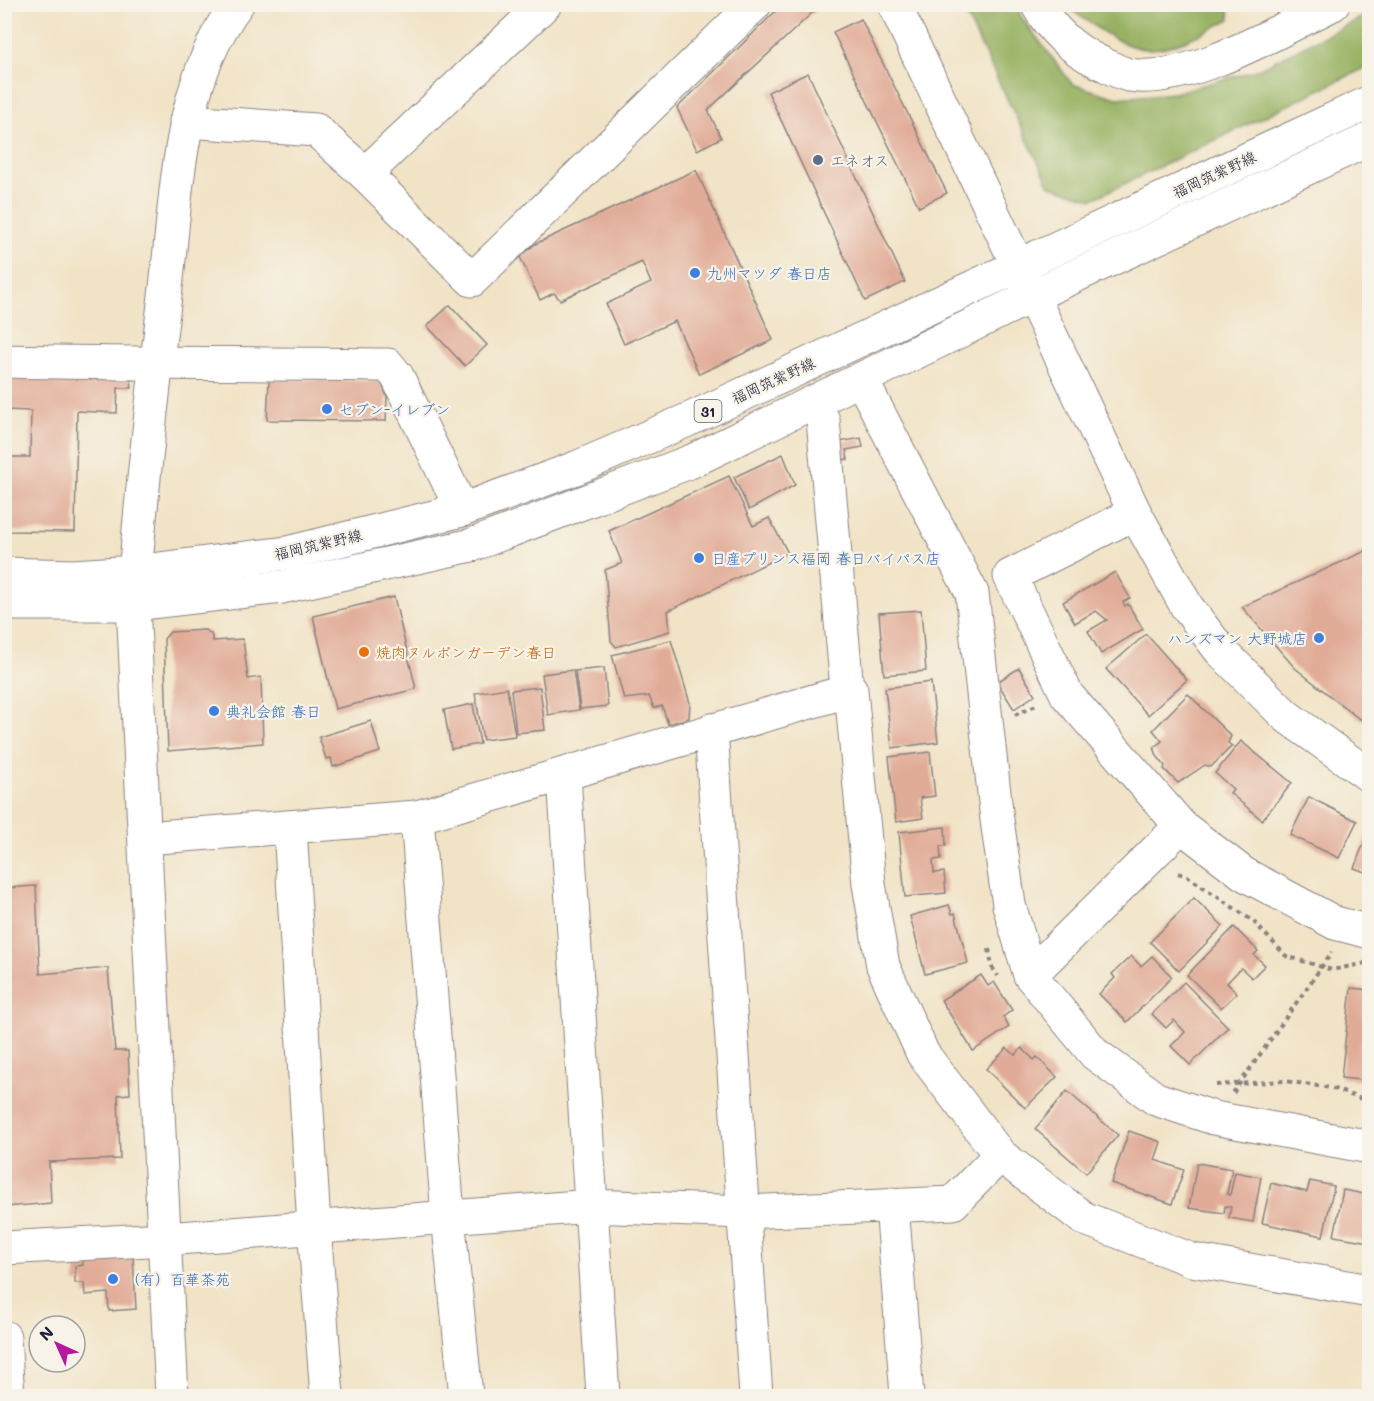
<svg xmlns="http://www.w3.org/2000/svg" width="1374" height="1401" viewBox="0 0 1374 1401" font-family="Mali,'Klee One',sans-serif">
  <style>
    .forest { fill: #98b263; stroke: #5d6a4f; stroke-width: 1.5 }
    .building { fill: #e1ac97 }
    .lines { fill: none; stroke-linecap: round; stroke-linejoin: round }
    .minor-casing { stroke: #8a8280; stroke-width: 35 }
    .major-casing { stroke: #8a8280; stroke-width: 35 }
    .path { stroke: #8a8280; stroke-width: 4; stroke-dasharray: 4.5 4.5; stroke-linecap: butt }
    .minor { stroke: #fff; stroke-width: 33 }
    .major { stroke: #fff; stroke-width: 33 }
    .service-dot { fill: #5c6f8a; stroke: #f7f3e8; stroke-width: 2 }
    .shop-dot { fill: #3f7fe0; stroke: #f7f3e8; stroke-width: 2 }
    .food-dot { fill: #e8710a; stroke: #f7f3e8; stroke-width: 2 }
    .labels { text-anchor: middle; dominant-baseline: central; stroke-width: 4.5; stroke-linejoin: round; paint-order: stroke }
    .shield { fill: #f7f3e8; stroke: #62616f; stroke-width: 1.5 }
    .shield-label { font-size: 14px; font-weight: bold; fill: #22223b }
    .service-label { font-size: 15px; fill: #4e5e75; stroke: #f7f3e8; text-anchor: start }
    .street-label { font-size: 15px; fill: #22223b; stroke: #f7f3e8 }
    .shop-label { font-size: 15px; fill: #366cbe; stroke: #f7f3e8; text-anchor: start }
    .food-label { font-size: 15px; fill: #c56008; stroke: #f7f3e8; text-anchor: start }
  </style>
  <rect width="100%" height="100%" fill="#f7f3e8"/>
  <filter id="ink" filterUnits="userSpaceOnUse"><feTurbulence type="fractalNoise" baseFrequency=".0167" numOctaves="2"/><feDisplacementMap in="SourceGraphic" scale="12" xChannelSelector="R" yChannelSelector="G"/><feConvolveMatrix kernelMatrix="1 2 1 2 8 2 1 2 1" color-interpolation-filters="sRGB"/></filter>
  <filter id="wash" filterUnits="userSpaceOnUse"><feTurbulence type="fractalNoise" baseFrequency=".008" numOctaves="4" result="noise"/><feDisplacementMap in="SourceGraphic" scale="24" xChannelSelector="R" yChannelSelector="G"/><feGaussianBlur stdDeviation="1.35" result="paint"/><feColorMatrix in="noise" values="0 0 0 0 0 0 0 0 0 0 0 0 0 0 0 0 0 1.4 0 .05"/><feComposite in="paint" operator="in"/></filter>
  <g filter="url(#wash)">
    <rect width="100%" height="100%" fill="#f1e3c6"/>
    <g class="forest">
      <path d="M961 5H1016L1021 17 1072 84 1117 98 1174 93 1254 71 1369 14V66L1093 199 1050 186Z"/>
      <path d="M1064 5H1228L1230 19C1209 30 1171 51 1146 49 1116 46 1089 21 1064 5Z"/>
    </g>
    <g id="blocks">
      <g class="building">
        <path d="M783 4H827L812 13 708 110 721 138 697 150 677 108Z"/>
        <path d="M861 19 947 193 919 207 833 32Z"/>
        <path d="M808 73 905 282 865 301 768 92Z"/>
        <path d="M696 170 773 340 699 374 675 321 624 344 606 304 651 283 642 262 560 300 554 293 540 300 520 257 535 244Z"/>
        <path d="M450 305 487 345 465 366 427 326Z"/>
        <path d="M122 371 131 380 132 388H118L117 413 77 411 75 532 8 531 9 457H30L31 411 4 410V373Z"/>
        <path d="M269 379 381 381 387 397 386 421 267 420Z"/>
        <path d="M861 438 863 447 846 450 848 459 841 460 839 442Z"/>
        <path d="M783 454 795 485 749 510 734 477Z"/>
        <path d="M729 476 753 526 769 518 788 553 668 611 670 631 616 647 611 641 605 570 622 563 609 531Z"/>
        <path d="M1370 549V723L1358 718 1295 668 1242 607Z"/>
        <path d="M1115 572 1130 598 1123 602 1125 606 1128 604 1143 629 1101 654 1088 631 1107 620 1096 611 1075 623 1063 602Z"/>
        <path d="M394 597 416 689 335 709 313 616Z"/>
        <path d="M921 610 926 671 884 675 879 613Z"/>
        <path d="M205 630 211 634 213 641 243 639 248 679 261 677 263 743 168 751 164 639 170 632Z"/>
        <path d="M1146 634 1187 680 1148 715 1106 669Z"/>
        <path d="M671 640 690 703 689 718 668 724 662 706 654 708 649 696 624 699 612 655Z"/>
        <path d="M604 668 608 706 580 709 575 671Z"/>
        <path d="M1019 668 1035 695 1014 709 997 682Z"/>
        <path d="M573 670 579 710 548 715 542 674Z"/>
        <path d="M931 682 938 742 892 748 885 688Z"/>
        <path d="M540 687 545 730 516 733 511 690Z"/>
        <path d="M507 688 515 736 483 740 475 693Z"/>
        <path d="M1188 694 1231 736 1228 743 1232 746 1211 767 1205 765 1178 783 1164 769 1165 766 1157 756 1154 747 1162 741 1153 730Z"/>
        <path d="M473 704 480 744 451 749 444 710Z"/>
        <path d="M371 721 380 752 333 767 331 758 326 759 319 737Z"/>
        <path d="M1241 741 1292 783 1262 820 1230 793 1233 789 1215 773Z"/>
        <path d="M930 752 935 796 920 798 923 818 896 822 889 757Z"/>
        <path d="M1309 797 1357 821 1339 858 1290 835Z"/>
        <path d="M945 827 946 846H940L941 859 933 860 934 873 944 872 946 893 905 897 899 832Z"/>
        <path d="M1369 830H1370V874L1354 868Z"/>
        <path d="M36 886 40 974 108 968 115 1051H128L130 1094 118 1095 120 1159 49 1162 51 1203 5 1207 4 888Z"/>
        <path d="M1194 898 1223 926 1179 971 1150 942Z"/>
        <path d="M949 905 952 914 955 913 968 963 925 974 910 916Z"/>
        <path d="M1234 927 1258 951 1254 955 1265 965 1252 978 1241 968 1227 983 1237 993 1221 1008 1187 975Z"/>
        <path d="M1131 956 1141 966 1152 956 1172 977 1127 1022 1099 994 1115 978 1112 974Z"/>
        <path d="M981 975 988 986 994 982 1012 1010 1003 1017 1009 1027 973 1051 941 1000Z"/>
        <path d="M1184 982 1228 1027 1190 1065 1171 1046 1185 1032 1174 1020 1166 1028 1152 1014Z"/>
        <path d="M1351 988 1370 990V1081L1341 1078Z"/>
        <path d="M1007 1048 1015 1055 1022 1048 1034 1060 1037 1057 1057 1077 1025 1108 986 1069Z"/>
        <path d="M1067 1091 1118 1135 1086 1173 1035 1129Z"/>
        <path d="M1129 1131 1161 1142 1155 1160 1184 1170 1172 1204 1111 1183Z"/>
        <path d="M1197 1163 1232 1169 1227 1194 1230 1195 1235 1172 1261 1177 1253 1222 1229 1218 1231 1207 1225 1206 1224 1213 1189 1208Z"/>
        <path d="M1310 1181 1334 1186 1323 1236 1262 1223 1271 1183 1307 1192Z"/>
        <path d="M1343 1190 1370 1195V1242L1334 1236Z"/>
        <path d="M133 1255 136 1309 109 1311 108 1293 85 1295 84 1283H75V1266L83 1265 82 1258Z"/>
      </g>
    </g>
  </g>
  <g filter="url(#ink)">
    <use href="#blocks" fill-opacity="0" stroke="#8a8280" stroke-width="1.5"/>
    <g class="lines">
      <defs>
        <g id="minor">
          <path d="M894 4 1135 513 1187 607 1220 650 1286 716 1370 776"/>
          <path d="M1037 4C1052 31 1072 49 1099 62 1108 66 1119 73 1129 75 1188 85 1280 30 1333 4"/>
          <path d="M186 121 316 130 365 174 472 280 755 4"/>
          <path d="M365 174 545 4"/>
          <path d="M4 361C132 364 260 363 388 365L397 376 462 510"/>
          <path d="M861 379 972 593 997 820 1009 905 1030 975 1095 1054 1156 1099 1214 1118 1370 1147"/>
          <path d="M823 420 846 678"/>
          <path d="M1135 513 1010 576 1067 695 1181 826 1244 874 1335 923 1370 932"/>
          <path d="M711 730 756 1396"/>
          <path d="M564 775 603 1396"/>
          <path d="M417 817 448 1216 466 1396"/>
          <path d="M290 827 314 1226 327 1396"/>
          <path d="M145 838 417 817 851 690 869 884 883 966 923 1054 1000 1155 1083 1218 1192 1260 1370 1291"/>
          <path d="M1030 975 1181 826"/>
          <path d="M892 1205 907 1396"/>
          <path d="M4 1248 166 1239 591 1206 744 1212 953 1203 1000 1155"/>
          <path d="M4 1337 8 1396"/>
          <path d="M172 1396 133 604C140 501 152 399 165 296 177 199 176 87 237 4"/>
        </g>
        <g id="major">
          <path d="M4 574 73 576 135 572 287 553 462 510 576 468 690 419 1370 102"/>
          <path d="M4 604H133L282 587 472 545 692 461 1034 295 1370 139"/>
        </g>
      </defs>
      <use href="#minor" class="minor-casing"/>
      <use href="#major" class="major-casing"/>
      <g class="path">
        <path d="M1015 715 1038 704"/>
        <path d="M1178 873 1187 876 1253 921 1286 956 1332 970 1366 963"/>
        <path d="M989 949 992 967 998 976"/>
        <path d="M1216 1085 1285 1081 1331 1088 1370 1102"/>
        <path d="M1233 1093 1332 952"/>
      </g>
      <use href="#minor" class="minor"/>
      <use href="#major" class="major"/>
    </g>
  </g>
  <circle class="service-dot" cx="818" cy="160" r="6"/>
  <g class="shop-dot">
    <circle cx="695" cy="273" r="6"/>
    <circle cx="327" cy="409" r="6"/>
    <circle cx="699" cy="558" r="6"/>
    <circle cx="1319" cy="638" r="6"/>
    <circle cx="214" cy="711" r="6"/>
    <circle cx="113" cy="1279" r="6"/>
  </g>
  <circle class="food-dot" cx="364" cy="652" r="6"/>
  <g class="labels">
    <rect class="shield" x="694.5" y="400" width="27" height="22" rx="4.5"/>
    <g class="shield-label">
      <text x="708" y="411">31</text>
    </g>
    <g class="service-label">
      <text x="830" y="160">エネオス</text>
    </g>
    <g class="street-label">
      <text transform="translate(1214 174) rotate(-25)">福岡筑紫野線</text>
      <text transform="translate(773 380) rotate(-25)">福岡筑紫野線</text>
      <text transform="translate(318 544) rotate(-13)">福岡筑紫野線</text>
    </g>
    <g class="shop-label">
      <text x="707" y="273">九州マツダ 春日店</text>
      <text x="339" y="409">セブン-イレブン</text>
      <text x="711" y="558">日産プリンス福岡 春日バイパス店</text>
      <text x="1307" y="638" text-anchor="end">ハンズマン 大野城店</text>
      <text x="226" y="711">典礼会館 春日</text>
      <text x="125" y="1279">（有）百華茶苑</text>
    </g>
    <g class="food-label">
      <text x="376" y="652">焼肉ヌルボンガーデン春日</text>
    </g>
  </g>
  <rect width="1374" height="1401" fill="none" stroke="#f7f3e8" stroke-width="24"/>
  <g transform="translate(57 1344) rotate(315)"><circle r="28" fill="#f7f3e8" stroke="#a29fa3" stroke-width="1.5"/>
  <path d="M0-4.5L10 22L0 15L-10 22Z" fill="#b5179e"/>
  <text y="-9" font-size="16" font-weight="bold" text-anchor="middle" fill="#22223b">N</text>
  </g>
</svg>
